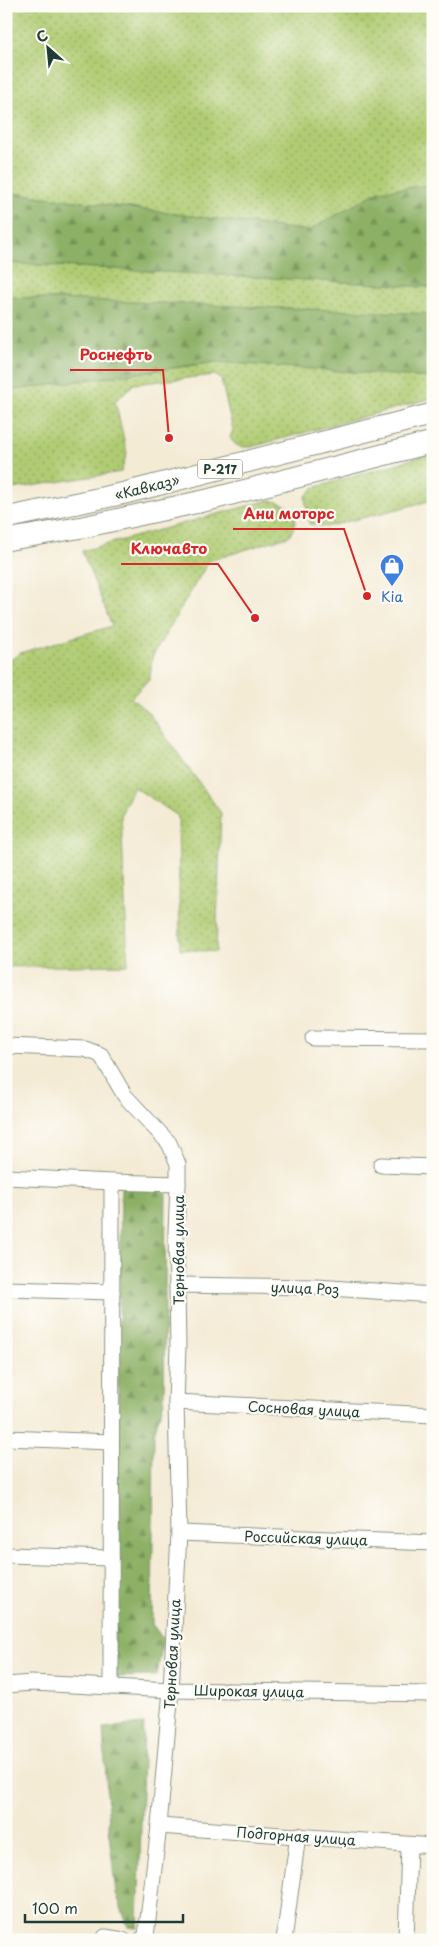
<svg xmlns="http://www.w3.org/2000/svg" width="439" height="1946" viewBox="0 0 439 1946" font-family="'Playpen Sans',sans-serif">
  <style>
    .grass { fill: url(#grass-dots); stroke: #688454 }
    .forest { fill: url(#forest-firs); stroke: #56764c }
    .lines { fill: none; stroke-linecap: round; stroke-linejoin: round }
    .minor-casing { stroke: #8a9484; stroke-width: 17 }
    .highway-casing { stroke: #8a9484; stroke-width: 23 }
    .minor { stroke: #fff; stroke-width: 15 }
    .highway { stroke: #fff; stroke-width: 21 }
    .labels { text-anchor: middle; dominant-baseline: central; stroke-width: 4.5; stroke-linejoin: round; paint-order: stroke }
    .shield { fill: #fdfcf7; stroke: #62766e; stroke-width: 1 }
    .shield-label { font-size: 12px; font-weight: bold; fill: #1f3d34 }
    .street-label { font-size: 14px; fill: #1f3d34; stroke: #fdfcf7 }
    .shop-label { font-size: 14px; fill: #366cbe; stroke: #fdfcf7 }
    .leader { fill: none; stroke: #d62828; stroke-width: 2 }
    .callout-dot { fill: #d62828; stroke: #fdfcf7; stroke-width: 2 }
    .callout-label { font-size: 15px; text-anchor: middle; font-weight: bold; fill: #d62828; stroke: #fdfcf7; stroke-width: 4.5; stroke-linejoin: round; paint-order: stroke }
  </style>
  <defs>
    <pattern id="grass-dots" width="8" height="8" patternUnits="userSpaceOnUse" patternTransform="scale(1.25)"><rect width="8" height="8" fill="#b0cc73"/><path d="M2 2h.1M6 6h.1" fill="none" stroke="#8fa75f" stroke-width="1.8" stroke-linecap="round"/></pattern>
    <pattern id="forest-firs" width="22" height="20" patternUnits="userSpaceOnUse" patternTransform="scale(1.25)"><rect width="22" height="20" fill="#8cb065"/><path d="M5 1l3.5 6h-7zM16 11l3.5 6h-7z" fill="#729054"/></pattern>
  </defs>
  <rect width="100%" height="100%" fill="#fdfcf7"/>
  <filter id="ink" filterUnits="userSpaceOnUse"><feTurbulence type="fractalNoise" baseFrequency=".02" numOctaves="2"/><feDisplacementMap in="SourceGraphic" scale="10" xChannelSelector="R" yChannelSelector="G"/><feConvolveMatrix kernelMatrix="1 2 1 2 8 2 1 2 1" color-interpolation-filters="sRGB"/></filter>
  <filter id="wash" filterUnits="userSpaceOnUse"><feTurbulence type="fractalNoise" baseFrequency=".0096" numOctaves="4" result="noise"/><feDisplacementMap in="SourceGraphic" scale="20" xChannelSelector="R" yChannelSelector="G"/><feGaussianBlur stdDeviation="1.12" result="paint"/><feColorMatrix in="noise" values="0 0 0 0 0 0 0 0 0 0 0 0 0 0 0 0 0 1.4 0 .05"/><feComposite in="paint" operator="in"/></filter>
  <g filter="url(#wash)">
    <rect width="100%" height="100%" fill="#f4ebd5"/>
    <g class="grass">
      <path d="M6 6H433V188L308 231 6 192Z"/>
      <path d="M6 263 433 287V314L6 297Z"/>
      <path d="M217 362 433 378V398L251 447C240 447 235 447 230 437L233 430 221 379 215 375 134 384 115 401 127 453 121 472 6 490V391Z"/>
      <path d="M433 453V500L326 527 309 524 305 497 313 488Z"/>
      <path d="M269 500C291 504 304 514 289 536L209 561 152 657 150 678 131 698 148 712 221 813 216 952 180 949 178 816 134 787 121 814 128 965 6 967V663L20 653 112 626 82 551Z"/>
    </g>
    <g class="forest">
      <path d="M429 185 433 187V287L6 263V192L308 231 379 191Z"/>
      <path d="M6 297 433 314V378L216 362 6 391Z"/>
      <path d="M121 1188 166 1189 164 1401 154 1433 152 1624 163 1639 157 1676 114 1677Z"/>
      <path d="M144 1724 138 1928 128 1927 116 1893 110 1842 103 1728Z"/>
    </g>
  </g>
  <g filter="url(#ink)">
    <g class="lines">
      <defs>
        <g id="minor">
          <path d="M313 1038 433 1039"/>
          <path d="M6 1046 85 1049 101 1055 125 1096 169 1143 178 1164V1184"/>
          <path d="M381 1165 433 1167"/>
          <path d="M6 1177 112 1182"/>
          <path d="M177 1285 316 1287 433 1295"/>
          <path d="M6 1289 112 1292"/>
          <path d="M176 1402 433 1415"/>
          <path d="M6 1438 111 1442"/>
          <path d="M179 1533 433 1543"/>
          <path d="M6 1555 111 1558"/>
          <path d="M6 1685 32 1683 171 1690 433 1694"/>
          <path d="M111 1687 112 1182 178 1184 176 1232 178 1346 176 1402 179 1533 171 1690 159 1826 146 1936 141 1940"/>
          <path d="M159 1826 433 1846"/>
          <path d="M104 1940 105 1937 123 1940"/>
          <path d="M284 1940 298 1835"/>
          <path d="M406 1940 409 1845"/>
        </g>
        <g id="highway">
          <path d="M6 518 125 493 433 414"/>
          <path d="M6 540 83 527 208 500 433 442"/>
        </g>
      </defs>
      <use href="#minor" class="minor-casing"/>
      <use href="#highway" class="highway-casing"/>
      <use href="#minor" class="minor"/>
      <use href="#highway" class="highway"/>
    </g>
  </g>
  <defs>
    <symbol id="shop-pin" viewBox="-11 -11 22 30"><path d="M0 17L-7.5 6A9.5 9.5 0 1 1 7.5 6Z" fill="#3f7fe0" stroke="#fdfcf7"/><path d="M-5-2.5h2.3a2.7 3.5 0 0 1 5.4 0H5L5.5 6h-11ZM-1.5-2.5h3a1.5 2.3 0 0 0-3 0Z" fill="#fff"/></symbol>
  </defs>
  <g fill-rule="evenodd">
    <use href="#shop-pin" x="378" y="552" width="28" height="38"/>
  </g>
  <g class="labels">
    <rect class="shield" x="197.5" y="459.5" width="45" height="19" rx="4"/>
    <g class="shield-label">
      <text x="220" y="469">Р-217</text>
    </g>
    <g class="street-label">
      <text transform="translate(147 487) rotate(-14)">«Кавказ»</text>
      <text transform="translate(178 1250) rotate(-90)">Терновая улица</text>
      <text transform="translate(305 1288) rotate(2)">улица Роз</text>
      <text transform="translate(304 1409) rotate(3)">Сосновая улица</text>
      <text transform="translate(306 1538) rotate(2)">Российская улица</text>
      <text transform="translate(172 1654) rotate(-87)">Терновая улица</text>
      <text transform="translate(249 1691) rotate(1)">Широкая улица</text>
      <text transform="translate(296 1836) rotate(4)">Подгорная улица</text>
    </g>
    <g class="shop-label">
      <text x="392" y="596">Kia</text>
    </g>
  </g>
  <path class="leader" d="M169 438L163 370H70M367 596L344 529H233M255 618L218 564H121"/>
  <g class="callout-dot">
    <circle cx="169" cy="438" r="5"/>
    <circle cx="367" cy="596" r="5"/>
    <circle cx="255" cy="618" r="5"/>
  </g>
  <g class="callout-label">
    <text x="116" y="360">Роснефть</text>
    <text x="289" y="519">Ани моторс</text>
    <text x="169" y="554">Ключавто</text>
  </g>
  <rect width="439" height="1946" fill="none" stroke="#fdfcf7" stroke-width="25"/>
  <g transform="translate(48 48) rotate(333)" stroke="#fdfcf7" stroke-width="4" paint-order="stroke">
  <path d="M0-4L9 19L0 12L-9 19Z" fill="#1f3d34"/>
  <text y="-8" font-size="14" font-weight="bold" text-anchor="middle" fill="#1f3d34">С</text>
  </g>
  <path d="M25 1914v8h158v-8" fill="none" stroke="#1f3d34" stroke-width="2.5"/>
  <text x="32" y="1914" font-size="15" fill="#1f3d34" stroke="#fdfcf7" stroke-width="4" paint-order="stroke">100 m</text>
</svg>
